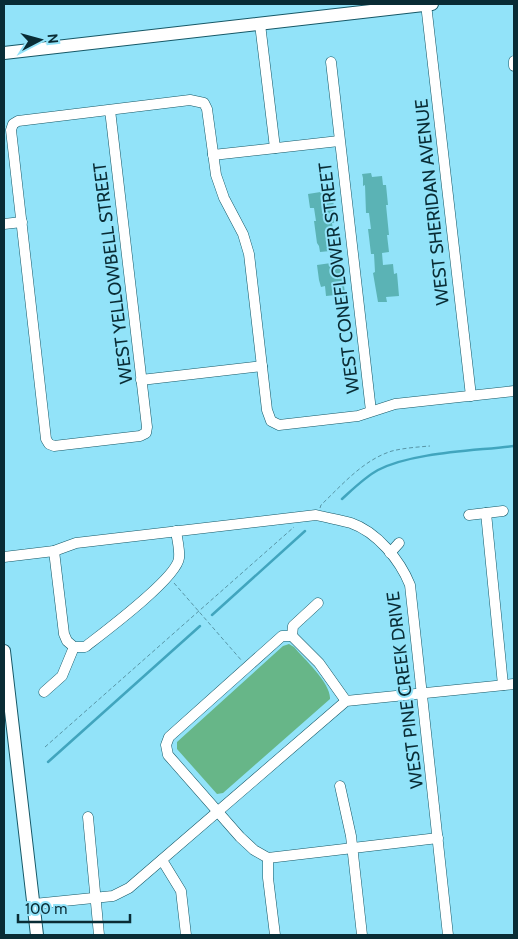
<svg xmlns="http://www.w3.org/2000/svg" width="518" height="939" viewBox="0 0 518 939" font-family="Cabin,sans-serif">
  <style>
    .green { fill: #67b688 }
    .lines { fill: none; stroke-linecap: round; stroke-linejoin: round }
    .stream { stroke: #41a5be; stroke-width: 2.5 }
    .building { fill: #5bb3b5 }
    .minor-casing { stroke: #165867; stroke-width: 11 }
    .major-casing { stroke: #165867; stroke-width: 14 }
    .path { stroke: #5895a6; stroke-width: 1; stroke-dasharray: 4 2.5; stroke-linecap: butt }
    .minor { stroke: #fff; stroke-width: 10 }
    .major { stroke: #fff; stroke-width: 12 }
    .labels { text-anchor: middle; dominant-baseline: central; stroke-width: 4; stroke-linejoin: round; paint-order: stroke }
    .street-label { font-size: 18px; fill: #092c35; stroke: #92e3f9 }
  </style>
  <rect width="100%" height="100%" fill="#92e3f9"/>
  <path class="green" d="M289 644 294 647C304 659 331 683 330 699L223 793 217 794 177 749V742L283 646Z"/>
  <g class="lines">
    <g class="stream">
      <path d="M342 499C353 489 365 477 378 470 413 452 474 451 514 446"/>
      <path d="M212 615 305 531"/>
      <path d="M48 762 200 626"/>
    </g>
  </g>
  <g class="building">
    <path d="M371 173 372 177 382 176 383 185H386L388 205H386L389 235H387L389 252 382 253 383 265 393 264 394 274 397 273 399 296 386 297 387 302H378L373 273 375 272 374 254H371L369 237 368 229H371L369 213H366L365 185 363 186V178L362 174Z"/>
    <path d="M333 190 334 215H336L337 222 332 223 334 236H338L339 243 338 244V254H337L339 269H342L345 294V298L336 299V295L326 296 325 286 321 287 319 280 317 265 331 263 330 251 320 252 319 246 317 243 314 221H316L314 208H310L308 194Z"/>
  </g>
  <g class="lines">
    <defs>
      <g id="minor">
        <path d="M426 4 471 396"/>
        <path d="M260 24 275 148"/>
        <path d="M514 61V66"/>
        <path d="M331 62 371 411"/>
        <path d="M110 110 147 427 146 433 140 436 54 446 49 444 46 439 11 130 13 124 18 121 190 100 204 103 207 109 216 175 224 198 243 234 249 254 267 410 271 421 279 425 358 416 395 404 514 391"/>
        <path d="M213 155 339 141"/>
        <path d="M4 224 22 222"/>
        <path d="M141 380 262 366"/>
        <path d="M469 515 486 513"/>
        <path d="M54 551 64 634 67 641 74 647H85C103 633 177 578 179 558 180 549 177 539 176 531"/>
        <path d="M390 553 399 543"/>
        <path d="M4 557 54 551 76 543 316 515C328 518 340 520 351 523 377 532 400 560 410 585L448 935"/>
        <path d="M292 636 293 626 318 603"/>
        <path d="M503 685 486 513 503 511"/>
        <path d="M44 692 62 676 74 647"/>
        <path d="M346 701 319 663 292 636H282L169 737 166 745 168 755 240 837 254 850 268 858 438 838"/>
        <path d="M340 786 351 836 362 935"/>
        <path d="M88 817 99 935"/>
        <path d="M268 858V878L275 935"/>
        <path d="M162 860 181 891 186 935"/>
        <path d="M34 904 113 896 129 888 346 701 514 684"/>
      </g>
      <g id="major">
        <path d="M4 53 432 4"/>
        <path d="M4 651 37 935"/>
      </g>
    </defs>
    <use href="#minor" class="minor-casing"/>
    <use href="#major" class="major-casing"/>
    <g class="path">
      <path d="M320 508 321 505C342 485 363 460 392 451 404 448 418 447 430 446"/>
      <path d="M174 583 242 661"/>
      <path d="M45 747 294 527"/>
    </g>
    <use href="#minor" class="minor"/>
    <use href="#major" class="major"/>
  </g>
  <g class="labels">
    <g class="street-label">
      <text transform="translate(432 202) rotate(-96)">WEST SHERIDAN AVENUE</text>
      <text transform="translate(113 273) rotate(-97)">WEST YELLOWBELL STREET</text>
      <text transform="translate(339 278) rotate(-97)">WEST CONEFLOWER STREET</text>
      <text transform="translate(405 690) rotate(-97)">WEST PINE CREEK DRIVE</text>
    </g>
  </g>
  <rect width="518" height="939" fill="none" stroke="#092c35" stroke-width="10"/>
  <g transform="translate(40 40) rotate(84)" stroke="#92e3f9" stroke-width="4" paint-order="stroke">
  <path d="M0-4L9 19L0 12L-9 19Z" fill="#092c35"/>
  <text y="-8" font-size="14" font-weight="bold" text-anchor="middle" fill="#092c35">N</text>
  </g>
  <path d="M18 914v8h112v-8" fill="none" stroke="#092c35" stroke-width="2.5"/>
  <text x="25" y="914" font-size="15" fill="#092c35" stroke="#92e3f9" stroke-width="4" paint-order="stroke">100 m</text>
</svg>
